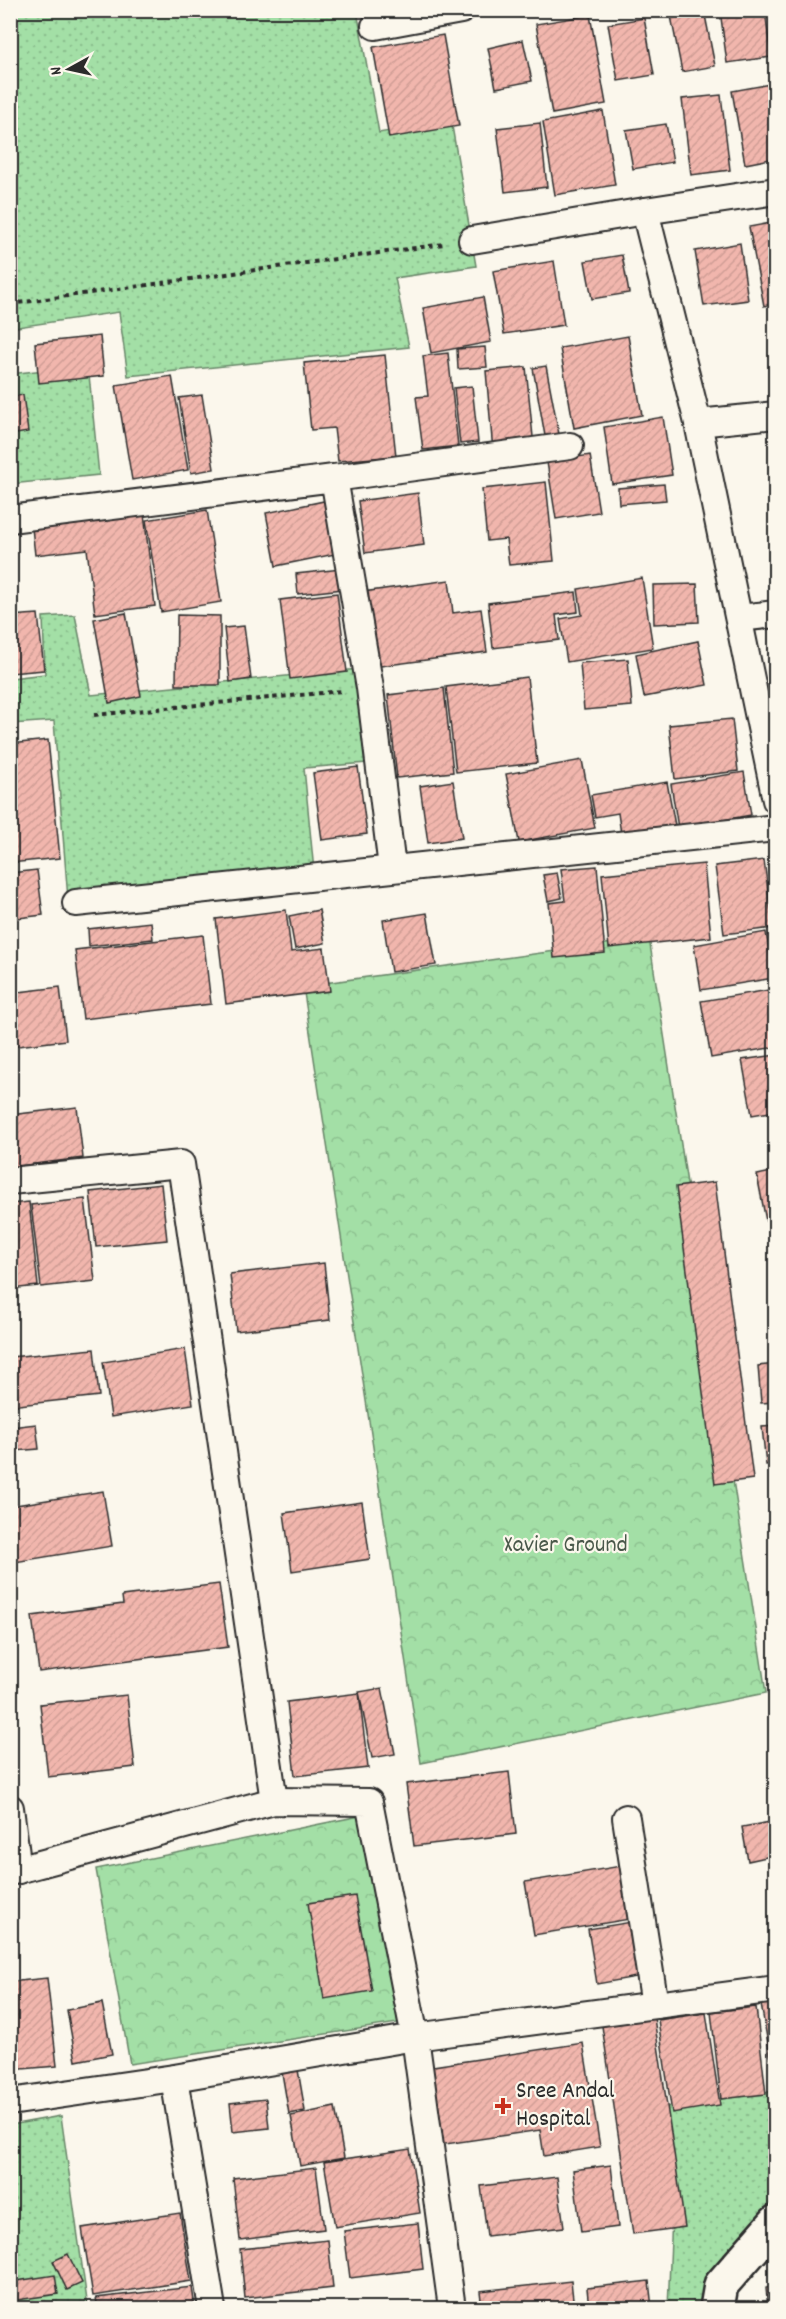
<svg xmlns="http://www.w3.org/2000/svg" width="786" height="2319" viewBox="0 0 786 2319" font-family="Dekko,sans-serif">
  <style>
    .grass { fill: url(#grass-dots); stroke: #678568; stroke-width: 1.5 }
    .park { fill: url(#park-crowns); stroke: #678568; stroke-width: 1.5 }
    .building { fill: url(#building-hatch); stroke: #2b2b2b; stroke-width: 1.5 }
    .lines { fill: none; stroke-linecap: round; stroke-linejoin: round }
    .street-casing { stroke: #2b2b2b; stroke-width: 30 }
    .secondary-casing { stroke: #2b2b2b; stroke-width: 38 }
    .path { stroke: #2b2b2b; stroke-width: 4; stroke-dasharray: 4.5 4.5; stroke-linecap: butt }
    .street { stroke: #fbf7ec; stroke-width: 26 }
    .secondary { stroke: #fbf7ec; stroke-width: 33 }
    .poi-dot { fill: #c8321e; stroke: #fbf7ec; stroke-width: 2 }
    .labels { text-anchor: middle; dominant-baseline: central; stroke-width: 4.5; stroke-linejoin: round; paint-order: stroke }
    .park-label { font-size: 24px; fill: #49584a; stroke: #fbf7ec }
    .poi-label { font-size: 24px; fill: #2b2b2b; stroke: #fbf7ec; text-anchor: start }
  </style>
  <defs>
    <pattern id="grass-dots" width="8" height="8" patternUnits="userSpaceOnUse" patternTransform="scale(1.5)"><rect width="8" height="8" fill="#a3dfa6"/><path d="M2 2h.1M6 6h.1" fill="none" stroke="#8cc08f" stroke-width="1.8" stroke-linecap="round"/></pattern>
    <pattern id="park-crowns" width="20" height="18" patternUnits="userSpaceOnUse" patternTransform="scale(1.5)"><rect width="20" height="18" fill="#a3dfa6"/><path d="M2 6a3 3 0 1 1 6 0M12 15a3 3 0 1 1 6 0" fill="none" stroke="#8cc08f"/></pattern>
    <pattern id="building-hatch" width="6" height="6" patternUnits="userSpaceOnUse" patternTransform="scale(1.5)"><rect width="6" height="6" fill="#f1b6ad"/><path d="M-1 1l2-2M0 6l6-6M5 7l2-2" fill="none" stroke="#cf9d95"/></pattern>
  </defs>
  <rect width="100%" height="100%" fill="#fbf7ec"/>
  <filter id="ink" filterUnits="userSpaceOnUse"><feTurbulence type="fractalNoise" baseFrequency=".0167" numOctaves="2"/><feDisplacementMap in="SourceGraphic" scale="12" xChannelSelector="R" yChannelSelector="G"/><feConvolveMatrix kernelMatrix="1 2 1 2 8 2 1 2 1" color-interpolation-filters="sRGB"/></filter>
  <g filter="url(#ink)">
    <g class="grass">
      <path d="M10 11H357L379 133 451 120 476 266 395 278 409 347 128 376 119 312 11 328Z"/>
      <path d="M88 365 99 475 11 484 10 374Z"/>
      <path d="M75 615 91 695 359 669 367 763 304 768 314 871 68 899 54 721 11 724V678L45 674 43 617Z"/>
      <path d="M775 2091V2203L708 2283 703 2308H668L672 2217 660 2108Z"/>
      <path d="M61 2116 88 2308H11V2125Z"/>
    </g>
    <g class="park">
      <path d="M649 938 766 1693 421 1763 303 986Z"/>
      <path d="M360 1816 398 2023 130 2064 96 1869Z"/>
    </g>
    <g class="building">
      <path d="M704 10 715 66 682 72 670 11Z"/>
      <path d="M720 10H765L771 57 727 63Z"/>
      <path d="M590 15 606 104 552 114 536 24Z"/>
      <path d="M644 18 654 75 618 81 608 24Z"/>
      <path d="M443 35 459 126 389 138 373 47Z"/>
      <path d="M523 40 532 81 496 88 488 48Z"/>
      <path d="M776 83V158L745 164 732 91Z"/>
      <path d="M721 95 730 170 691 175 682 99Z"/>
      <path d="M603 111 615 185 555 195 543 122Z"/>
      <path d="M540 123 547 187 505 192 497 128Z"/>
      <path d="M666 124 673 162 633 169 626 130Z"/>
      <path d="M776 222V303L764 306 749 227Z"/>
      <path d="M740 243 748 300 704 306 695 251Z"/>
      <path d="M622 255 629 293 592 299 585 261Z"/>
      <path d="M554 261 564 325 504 334 493 271Z"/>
      <path d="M483 297 491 342 431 353 423 308Z"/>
      <path d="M100 336 104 376 39 383 35 343Z"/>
      <path d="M628 336 642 415 574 428 560 348Z"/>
      <path d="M485 347 487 367 458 369 457 349Z"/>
      <path d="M448 353 458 446 423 450 416 397 428 396 423 356Z"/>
      <path d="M385 355 396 456 338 461 334 428 311 430 304 363Z"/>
      <path d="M546 366 559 434 545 436 533 368Z"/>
      <path d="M526 367 534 447 493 451 486 371Z"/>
      <path d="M172 376 188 470 132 480 116 385Z"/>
      <path d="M472 386 478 442 460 444 454 388Z"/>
      <path d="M23 395 28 432 10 435V397Z"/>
      <path d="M202 395 214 469 191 473 179 398Z"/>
      <path d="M663 417 672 475 612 484 604 427Z"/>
      <path d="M590 455 599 512 556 519 547 462Z"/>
      <path d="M546 482 554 561 509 565 506 539 487 541 482 489Z"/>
      <path d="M664 484 666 500 619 504 618 488Z"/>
      <path d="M418 493 424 545 365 553 358 501Z"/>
      <path d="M324 501 335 554 276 566 266 513Z"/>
      <path d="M207 510 221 602 161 612 146 520Z"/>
      <path d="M144 514 155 606 95 614 87 549 35 555 32 528Z"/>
      <path d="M341 569 343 589 298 594 296 574Z"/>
      <path d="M642 578 653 648 567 662 560 619 582 615 578 589Z"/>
      <path d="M449 580 453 613 481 609 487 652 373 667 363 592Z"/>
      <path d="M697 584 699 622 654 624 653 585Z"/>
      <path d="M576 592 578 612 556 615 559 640 493 648 488 603Z"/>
      <path d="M337 593 347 672 290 679 280 600Z"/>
      <path d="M126 613 141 696 109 703 94 619Z"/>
      <path d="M38 614 44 670 10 673V616Z"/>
      <path d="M177 615 220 616V685H176Z"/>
      <path d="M244 626 251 679 230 682 224 628Z"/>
      <path d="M698 641 707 685 644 697 636 654Z"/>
      <path d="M628 659 632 706 584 710 580 663Z"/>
      <path d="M527 677 537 763 456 772 446 687Z"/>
      <path d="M444 688 453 772 397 778 388 695Z"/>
      <path d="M732 719 738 771 675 779 669 725Z"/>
      <path d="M48 740 60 858 10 863V744Z"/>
      <path d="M582 760 595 828 519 842 506 774Z"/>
      <path d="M358 767 367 834 322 840 313 773Z"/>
      <path d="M744 772 751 815 678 828 671 784Z"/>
      <path d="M453 781 462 838 428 843 420 786Z"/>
      <path d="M667 782 676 831 622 841 618 813 595 817 591 795Z"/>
      <path d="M764 860 773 928 724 934 715 866Z"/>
      <path d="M704 864 711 937 609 948 602 874Z"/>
      <path d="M597 866 605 953 554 958 549 903 565 901 561 869Z"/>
      <path d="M37 870 43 915 10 919V873Z"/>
      <path d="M557 873 562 898 548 901 543 875Z"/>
      <path d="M286 910 291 952 324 948 330 991 226 1004 216 919Z"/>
      <path d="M319 910 325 943 295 949 289 916Z"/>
      <path d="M427 913 436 965 391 972 383 920Z"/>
      <path d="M151 922 153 939 89 946 88 929Z"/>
      <path d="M766 932 774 978 701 990 694 945Z"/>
      <path d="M203 935 211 1004 83 1019 75 950Z"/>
      <path d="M60 987 66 1040 10 1047V993Z"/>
      <path d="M776 989V1047L711 1058 701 1001Z"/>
      <path d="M776 1055V1111L752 1115 742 1060Z"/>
      <path d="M77 1107 83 1158 10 1167V1115Z"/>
      <path d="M776 1171V1219L766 1221 757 1175Z"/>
      <path d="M715 1182 753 1479 715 1484 676 1187Z"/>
      <path d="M161 1184 167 1240 96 1247 90 1192Z"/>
      <path d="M85 1199 95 1281 41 1287 31 1205Z"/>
      <path d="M29 1202 38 1286 10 1289V1204Z"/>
      <path d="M324 1263 330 1320 236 1331 230 1274Z"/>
      <path d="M94 1349 99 1396 10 1406V1357Z"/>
      <path d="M185 1349 193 1404 111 1417 103 1362Z"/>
      <path d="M776 1364V1402L761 1403 758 1366Z"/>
      <path d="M36 1424 39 1449 14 1451 11 1427Z"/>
      <path d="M776 1426V1464L766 1465 762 1427Z"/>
      <path d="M103 1491 112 1546 15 1562 10 1536V1506Z"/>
      <path d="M362 1502 370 1559 292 1571 284 1513Z"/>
      <path d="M219 1584 228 1647 39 1672 32 1616 123 1604 122 1596Z"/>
      <path d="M382 1688 395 1754 372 1758 359 1692Z"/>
      <path d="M359 1693 368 1768 295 1776 287 1702Z"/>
      <path d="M127 1695 135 1767 48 1777 40 1704Z"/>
      <path d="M509 1772 516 1834 414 1846 406 1784Z"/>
      <path d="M776 1821V1855L748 1861 742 1827Z"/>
      <path d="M621 1866 630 1919 534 1935 525 1882Z"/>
      <path d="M355 1896 372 1991 324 1999 308 1903Z"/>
      <path d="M638 1921 648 1975 597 1984 588 1929Z"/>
      <path d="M47 1978 57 2066 10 2070V1982Z"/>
      <path d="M776 1997V2088L760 1999Z"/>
      <path d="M102 2003 112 2054 76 2061 67 2010Z"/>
      <path d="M756 2007 766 2094 721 2099 711 2012Z"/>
      <path d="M706 2013 720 2105 672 2113 658 2020Z"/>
      <path d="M654 2018 685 2227 633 2234 602 2026Z"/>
      <path d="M583 2043 600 2147 544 2156 540 2130 439 2145 427 2067Z"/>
      <path d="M298 2070 305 2111 289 2114 282 2073Z"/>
      <path d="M266 2099 269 2128 233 2132 230 2103Z"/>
      <path d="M335 2107 344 2158 300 2166 291 2116Z"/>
      <path d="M410 2149 420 2213 335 2227 324 2162Z"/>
      <path d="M611 2165 618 2227 581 2232 573 2170Z"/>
      <path d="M316 2168 324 2229 240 2240 233 2178Z"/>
      <path d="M557 2177 564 2227 487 2236 481 2186Z"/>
      <path d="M180 2213 191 2281 93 2296 82 2228Z"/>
      <path d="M418 2223 423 2269 350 2278 344 2231Z"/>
      <path d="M328 2240 333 2288 245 2298 240 2249Z"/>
      <path d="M68 2254 82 2283 67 2290 53 2261Z"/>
      <path d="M55 2275 58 2294 10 2301V2282Z"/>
      <path d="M571 2281 574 2308H482L480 2291Z"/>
      <path d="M649 2281 652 2308H589L587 2288Z"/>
      <path d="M776 2286V2308H768L766 2288Z"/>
      <path d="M192 2287 195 2308H98L96 2298Z"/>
    </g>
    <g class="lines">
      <defs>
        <g id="street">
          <path d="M375 26 461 10"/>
          <path d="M645 211 776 191"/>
          <path d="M472 240 645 211 698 423 776 800"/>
          <path d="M698 423 776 415"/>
          <path d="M334 478 570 446"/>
          <path d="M10 519 334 478 370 688 392 868"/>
          <path d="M739 618 776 614"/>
          <path d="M76 903 776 828"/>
          <path d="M10 1181 181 1164 274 1801"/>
          <path d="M10 1808 18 1870"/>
          <path d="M626 1818 655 2005"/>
          <path d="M10 1872 274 1801 369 1802 415 2037 452 2308"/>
          <path d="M174 2078 212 2308"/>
          <path d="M10 2102 174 2078 415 2037 776 1989"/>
        </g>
        <path id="secondary" d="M717 2308 721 2285 776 2222"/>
      </defs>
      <use href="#street" class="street-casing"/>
      <use href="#secondary" class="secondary-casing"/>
      <g class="path">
        <path d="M10 304 444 244"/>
        <path d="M94 715 342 691"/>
      </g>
      <use href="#street" class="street"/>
      <use href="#secondary" class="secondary"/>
    </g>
  </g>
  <path class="poi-dot" d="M500 2097h6v6h6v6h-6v6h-6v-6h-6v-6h6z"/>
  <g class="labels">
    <g class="park-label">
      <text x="566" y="1546">Xavier Ground</text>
    </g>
    <g class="poi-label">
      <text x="516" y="2092">Sree Andal<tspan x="516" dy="28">Hospital</tspan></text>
    </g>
  </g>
  <rect width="786" height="2319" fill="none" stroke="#fbf7ec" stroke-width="36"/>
  <rect x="18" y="18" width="750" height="2283" fill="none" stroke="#2b2b2b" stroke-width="2" filter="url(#ink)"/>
  <g transform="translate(69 69) rotate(262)" stroke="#fbf7ec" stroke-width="4.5" paint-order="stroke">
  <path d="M0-4.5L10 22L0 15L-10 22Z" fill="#2b2b2b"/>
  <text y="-9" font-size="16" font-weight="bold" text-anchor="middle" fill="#2b2b2b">N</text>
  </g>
</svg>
